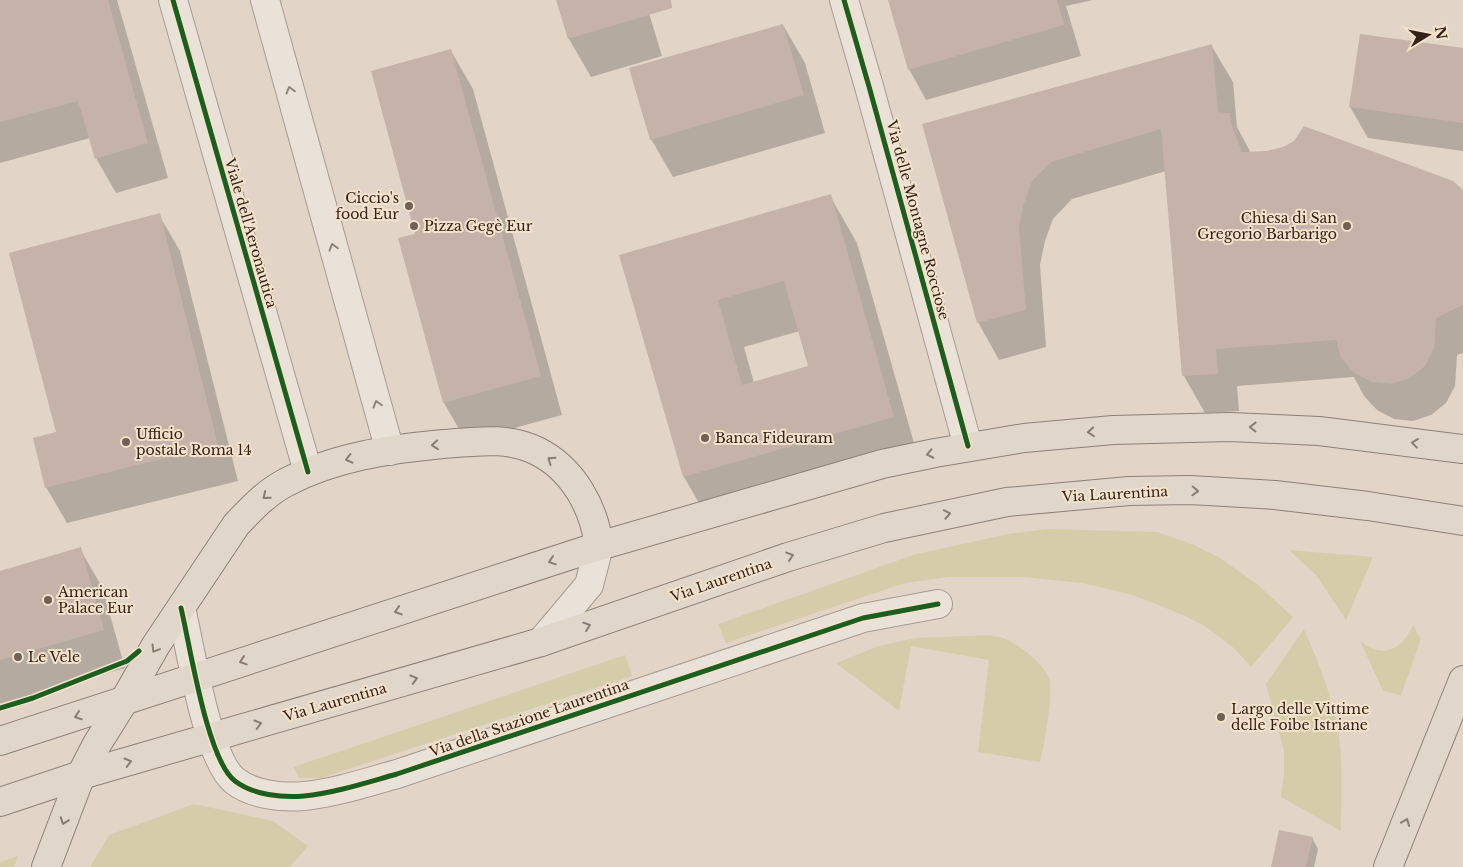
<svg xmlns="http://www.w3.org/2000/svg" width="1463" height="867" viewBox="0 0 1463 867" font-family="'Libre Baskerville',serif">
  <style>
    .green { fill: #d5cda9 }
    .shadow { fill: #0003; fill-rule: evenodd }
    .building { fill: #c5b2a8; fill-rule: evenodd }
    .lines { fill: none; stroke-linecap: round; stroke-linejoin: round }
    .minor-casing { stroke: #a69a91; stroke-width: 30 }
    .major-casing { stroke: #8c8078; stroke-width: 30 }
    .minor { stroke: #eae2d9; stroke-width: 28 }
    .major { stroke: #e1d6ca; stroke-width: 28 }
    .cycleway-casing { stroke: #f5e2cb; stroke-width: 8 }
    .cycleway { stroke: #1b5e20; stroke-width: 5 }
    .oneway { stroke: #8e827a }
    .oneway2 { stroke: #8a7c72 }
    .poi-dot { fill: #706157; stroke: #f5e2cb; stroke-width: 2 }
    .labels { text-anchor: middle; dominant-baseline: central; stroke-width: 4; stroke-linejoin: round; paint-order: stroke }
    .poi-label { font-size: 14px; fill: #33221a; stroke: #f5e2cb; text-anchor: start }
    .street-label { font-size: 14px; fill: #33221a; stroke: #f5e2cb }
  </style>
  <rect width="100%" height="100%" fill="#e2d5c7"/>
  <g class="green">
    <path d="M1048 529 1157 532 1192 544 1220 558 1257 584 1293 617 1251 667 1235 649 1206 627 1183 615 1133 595 1082 583 1023 577H949L905 583 726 643 718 624 913 555 1008 534Z"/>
    <path d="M1289 550 1373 557 1346 620 1316 575Z"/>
    <path d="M1413 625 1421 639 1401 695 1383 691 1360 641C1382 659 1402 651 1413 625Z"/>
    <path d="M1304 629C1317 659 1329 688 1336 720 1344 754 1341 795 1341 831L1281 797 1284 774V750L1266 684Z"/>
    <path d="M988 635C992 636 998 636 1003 638 1016 642 1044 664 1049 678 1054 690 1044 748 1040 762L978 752 989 660 911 646 899 711 836 663 879 646 915 638Z"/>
    <path d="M625 655 632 676 321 778H299L294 767Z"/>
    <path d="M194 804 273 821 308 846 290 867H90L109 835Z"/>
    <path d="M18 856 14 867H0V862Z"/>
  </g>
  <g class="shadow">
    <path d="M0 0H117L168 178 116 193 96 158 90 138 0 163Z"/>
    <path d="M558 0H645L662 56 591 77 569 39Z"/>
    <path d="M889 0H1093L1066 6 1081 56 926 100 909 69Z"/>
    <path d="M783 25 805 63 825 133 673 177 651 139Z"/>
    <path d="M1211 45 1233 82 1237 127 1251 153 1463 192V353L1457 355 1455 386 1446 403 1431 415 1413 421 1394 419 1377 410 1364 396 1354 377 1237 386 1239 411 1205 413 1184 376 1166 171 1072 199 1053 219 1045 241 1040 265 1046 347 999 360 978 322 923 125Z"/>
    <path d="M1463 50V151L1368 138 1350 107Z"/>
    <path d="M451 51 473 89 562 415 466 441 444 403 400 239 417 234Z"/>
    <path d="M830 196 857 243 920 464 711 524 684 477 620 256ZM800 331 810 367 754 383 744 347Z"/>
    <path d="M159 215 180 251 238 481 67 523 46 487 58 433Z"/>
    <path d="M80 549 102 587 125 668 0 704V572Z"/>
    <path d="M1312 838 1318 849 1314 867H1273Z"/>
  </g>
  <g class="building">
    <path d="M0 0H108L148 143 95 159 78 101 0 122Z"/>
    <path d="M556 0H671L672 8 568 39Z"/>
    <path d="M888 0H1057L1064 25 908 70Z"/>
    <path d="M783 24 804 95 650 140 629 68Z"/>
    <path d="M1360 34 1463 48V123L1349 107Z"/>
    <path d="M1212 44 1218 112 1230 113 1232 126 1242 152 1267 151 1283 147 1294 141 1304 126 1453 181 1463 190V305L1436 318 1434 348 1425 366 1410 378 1391 384 1372 382 1354 373 1341 358 1336 340 1216 349 1218 374 1182 376 1161 129 1051 162 1032 181 1024 203 1019 227 1026 310 977 323 922 124Z"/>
    <path d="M451 49 541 376 443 403 398 238 415 234 371 71Z"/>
    <path d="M831 194 894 417 683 477 619 255ZM784 281 808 366 742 385 718 300Z"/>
    <path d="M160 213 218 445 45 488 33 438 56 432 9 253Z"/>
    <path d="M81 547 104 630 0 660V571Z"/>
    <path d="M1279 830 1313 837 1306 867H1271Z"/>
  </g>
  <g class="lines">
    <defs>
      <g id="minor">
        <path d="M173 0 308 472"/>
        <path d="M265 0 390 451"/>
        <path d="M844 0 870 90 968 446"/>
        <path d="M181 608C190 645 207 760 235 781 253 795 283 798 304 796 335 793 368 782 397 774L863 618 938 604"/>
        <path d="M541 642 589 585 599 546"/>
      </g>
      <g id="major">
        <path d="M0 741 599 546 882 464 935 453 1024 438 1113 430 1230 427 1319 431 1463 449"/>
        <path d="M0 802 81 775 541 642 788 557 884 528 1007 502 1129 491 1190 490 1275 495 1368 506 1463 521"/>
        <path d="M46 867 81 775 97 744 124 701 156 645 236 525C251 509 266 493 285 483 333 457 390 449 443 444 474 442 507 436 537 451 573 469 594 507 599 546"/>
        <path d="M1388 867 1463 680"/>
      </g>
    </defs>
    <use href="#minor" class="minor-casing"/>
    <use href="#major" class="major-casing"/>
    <use href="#minor" class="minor"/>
    <use href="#major" class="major"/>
    <defs>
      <g id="cycleway">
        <path d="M173 0 308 472"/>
        <path d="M844 0 870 90 968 446"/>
        <path d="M181 608C190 645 207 760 235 781 253 795 283 798 304 796 335 793 368 782 397 774L863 618 938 604"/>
        <path d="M0 708 33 698 127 661 139 651"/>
      </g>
    </defs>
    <use href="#cycleway" class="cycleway-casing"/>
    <use href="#cycleway" class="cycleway"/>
  </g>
  <defs><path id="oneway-chevron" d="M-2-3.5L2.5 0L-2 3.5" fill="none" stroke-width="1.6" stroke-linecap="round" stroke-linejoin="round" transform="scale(1.25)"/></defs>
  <g class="oneway">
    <use href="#oneway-chevron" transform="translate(290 90) rotate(-105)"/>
    <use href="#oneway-chevron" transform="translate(333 247) rotate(-106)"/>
    <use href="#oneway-chevron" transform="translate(377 404) rotate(-106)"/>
  </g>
  <g class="oneway2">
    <use href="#oneway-chevron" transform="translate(1253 427) rotate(-179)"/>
    <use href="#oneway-chevron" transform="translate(1091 432) rotate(175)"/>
    <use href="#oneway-chevron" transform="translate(1415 443) rotate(-173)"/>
    <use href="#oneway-chevron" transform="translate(435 445) rotate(175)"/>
    <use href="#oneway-chevron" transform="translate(930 454) rotate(168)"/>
    <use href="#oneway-chevron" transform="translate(349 459) rotate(166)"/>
    <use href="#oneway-chevron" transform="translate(551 460) rotate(-145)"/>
    <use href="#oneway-chevron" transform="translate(1195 491) rotate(2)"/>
    <use href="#oneway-chevron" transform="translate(266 496) rotate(141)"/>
    <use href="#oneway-chevron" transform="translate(947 514) rotate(-11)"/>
    <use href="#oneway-chevron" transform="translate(790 556) rotate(-18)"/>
    <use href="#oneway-chevron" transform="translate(552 561) rotate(162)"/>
    <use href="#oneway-chevron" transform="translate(398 611) rotate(162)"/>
    <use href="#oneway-chevron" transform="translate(587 626) rotate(-19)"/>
    <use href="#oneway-chevron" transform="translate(155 649) rotate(121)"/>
    <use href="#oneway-chevron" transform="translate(243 661) rotate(162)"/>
    <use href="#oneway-chevron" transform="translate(414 679) rotate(-16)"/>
    <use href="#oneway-chevron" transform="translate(78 716) rotate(162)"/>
    <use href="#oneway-chevron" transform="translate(258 724) rotate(-16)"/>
    <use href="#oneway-chevron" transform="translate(128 762) rotate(-16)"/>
    <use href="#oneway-chevron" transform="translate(64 821) rotate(110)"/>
    <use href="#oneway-chevron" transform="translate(1406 822) rotate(-68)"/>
  </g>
  <g class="poi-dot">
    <circle cx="409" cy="206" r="5"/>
    <circle cx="414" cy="226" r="5"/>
    <circle cx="1347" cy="226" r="5"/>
    <circle cx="705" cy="438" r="5"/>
    <circle cx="126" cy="442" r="5"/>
    <circle cx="48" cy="600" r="5"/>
    <circle cx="18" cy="657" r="5"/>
    <circle cx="1221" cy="717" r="5"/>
  </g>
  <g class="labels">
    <g class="poi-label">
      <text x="399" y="198" text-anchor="end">Ciccio's<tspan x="399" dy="16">food Eur</tspan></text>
      <text x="1337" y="218" text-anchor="end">Chiesa di San<tspan x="1337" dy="16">Gregorio Barbarigo</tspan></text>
      <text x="424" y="226">Pizza Gegè Eur</text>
      <text x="136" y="434">Ufficio<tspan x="136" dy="16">postale Roma 14</tspan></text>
      <text x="715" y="438">Banca Fideuram</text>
      <text x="58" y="592">American<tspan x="58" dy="16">Palace Eur</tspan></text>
      <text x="28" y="657">Le Vele</text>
      <text x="1231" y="709">Largo delle Vittime<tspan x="1231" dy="16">delle Foibe Istriane</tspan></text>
    </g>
    <g class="street-label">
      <text transform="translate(918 220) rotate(75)">Via delle Montagne Rocciose</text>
      <text transform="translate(251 233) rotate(74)">Viale dell'Aeronautica</text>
      <text transform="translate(1115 494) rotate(-3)">Via Laurentina</text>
      <text transform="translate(721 580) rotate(-19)">Via Laurentina</text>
      <text transform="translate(335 702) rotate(-16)">Via Laurentina</text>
      <text transform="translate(529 718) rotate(-19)">Via della Stazione Laurentina</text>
    </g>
  </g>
  <g transform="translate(1428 35) rotate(80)" stroke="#f5e2cb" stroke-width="4" paint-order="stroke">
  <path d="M0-4L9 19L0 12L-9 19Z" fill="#33221a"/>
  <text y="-8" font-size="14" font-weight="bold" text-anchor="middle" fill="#33221a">N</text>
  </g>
</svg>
